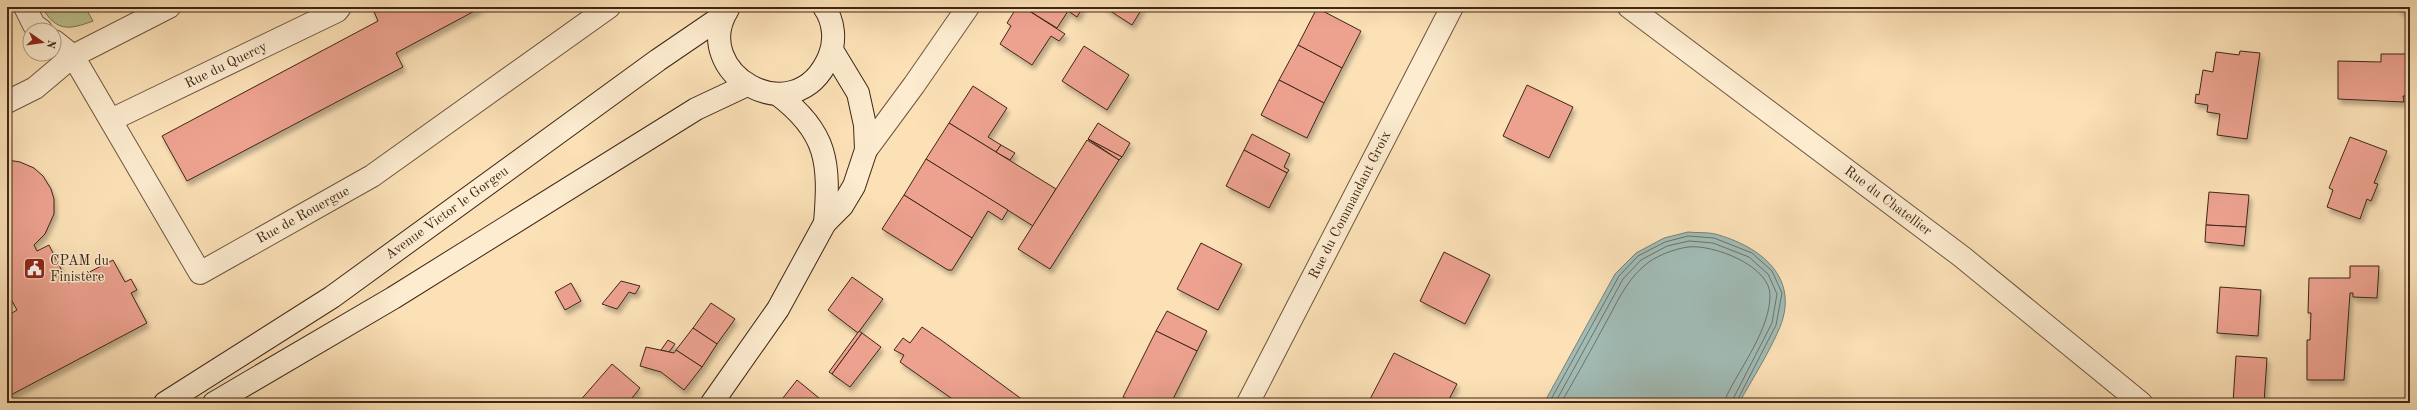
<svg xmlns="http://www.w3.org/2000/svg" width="2417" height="410" viewBox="0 0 2417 410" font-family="'Old Standard TT',serif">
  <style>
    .green { fill: #bec38f; stroke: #7e7452 }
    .water { fill: #a1bcb6; stroke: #7a8076 }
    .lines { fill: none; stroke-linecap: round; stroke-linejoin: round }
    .shore { stroke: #707166; stroke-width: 1 }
    .building { fill: #eda290; stroke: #3f2616; filter: url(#shadow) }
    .street-casing { stroke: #6e553e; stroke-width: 24 }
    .secondary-casing { stroke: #3f2616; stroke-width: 24 }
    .street { stroke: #fdecd0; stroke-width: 22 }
    .secondary { stroke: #fdecd0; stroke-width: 22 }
    .labels { text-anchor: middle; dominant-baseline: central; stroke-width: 3; stroke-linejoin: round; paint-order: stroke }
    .street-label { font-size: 14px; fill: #3f2616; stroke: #fdecd0 }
    .poi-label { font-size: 14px; fill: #3f2616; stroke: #fdecd0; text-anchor: start }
  </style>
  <defs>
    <filter id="shadow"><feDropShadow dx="2.5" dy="4.5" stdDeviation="2" flood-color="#0004"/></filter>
  </defs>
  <rect width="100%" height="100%" fill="#fce1b7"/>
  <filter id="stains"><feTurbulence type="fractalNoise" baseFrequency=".005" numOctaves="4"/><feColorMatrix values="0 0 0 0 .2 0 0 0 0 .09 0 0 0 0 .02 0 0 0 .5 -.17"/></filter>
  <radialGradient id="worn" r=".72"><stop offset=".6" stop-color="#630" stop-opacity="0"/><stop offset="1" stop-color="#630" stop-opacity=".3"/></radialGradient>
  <path class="green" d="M42 7H85L93 21C69 30 56 32 42 7Z"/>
  <path class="water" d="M1688 232C1697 233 1707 232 1715 234 1760 246 1800 277 1780 327 1769 353 1753 378 1739 403H1544L1615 274 1636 253 1664 238Z"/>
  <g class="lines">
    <g class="shore">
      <path d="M1549 403 1619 276 1638 256 1665 242 1688 236 1714 238 1752 253 1772 271 1782 293 1776 325 1736 403"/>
      <path d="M1555 403 1623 279 1641 260 1667 246 1689 241 1713 243 1749 257 1768 274 1777 294 1772 323 1731 403"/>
      <path d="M1561 403C1576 377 1590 352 1604 326 1616 305 1625 282 1644 266 1655 256 1674 249 1688 247 1713 244 1771 266 1770 296 1770 328 1741 367 1727 395L1725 403"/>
    </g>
  </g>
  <g class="building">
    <path d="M372 7H482L396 53 403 67 187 181 162 136 378 21Z"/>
    <path d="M1017 7 1022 9 1023 7 1065 34 1059 41 1051 36 1032 65 1000 44 1011 26 1007 23Z"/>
    <path d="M1023 7H1083L1077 17 1068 11 1057 28Z"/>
    <path d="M1104 7H1143L1132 25Z"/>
    <path d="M2399 7H2410V12L2399 10Z"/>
    <path d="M1317 8 1361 31 1342 68 1298 45Z"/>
    <path d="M1298 45 1342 68 1324 103 1279 80Z"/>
    <path d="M1084 46 1129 75 1107 110 1062 81Z"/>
    <path d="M2240 51 2260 53 2247 139 2217 135 2220 114 2207 112 2208 105 2195 103 2196 94 2199 95 2203 70 2213 72 2216 52 2239 55Z"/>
    <path d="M2381 54H2410V96H2403L2404 102 2338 99V61L2381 62Z"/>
    <path d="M1279 80 1324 103 1307 138 1261 115Z"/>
    <path d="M1527 85 1573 107 1549 158 1503 136Z"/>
    <path d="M973 86 1007 108 988 137 1001 145 996 152 949 123Z"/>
    <path d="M949 123 1056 189 1033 226 926 159Z"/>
    <path d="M1098 123 1130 143 1122 157 1088 139Z"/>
    <path d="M1252 134 1290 154 1284 167 1289 170 1287 173 1244 150Z"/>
    <path d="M2350 137 2387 151 2374 183 2378 184 2371 201 2367 199 2360 219 2327 207 2333 190 2329 188Z"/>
    <path d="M1088 139 1122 157 1119 160Z"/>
    <path d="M1087 140 1119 160 1050 269 1018 249Z"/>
    <path d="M1001 145 1015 153 1010 160 996 152Z"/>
    <path d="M1244 150 1287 173 1269 208 1226 186Z"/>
    <path d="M926 159 1008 210 1002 220 988 211 972 238 904 195Z"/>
    <path d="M8 160 20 162 34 168 43 176 51 189 54 199V214L45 234 34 245 37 251 49 245 68 283 113 260 125 282 131 279 137 290 131 293 147 323 7 397V316L17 310 7 292Z"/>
    <path d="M2209 192 2249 195 2246 227 2206 225Z"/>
    <path d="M904 195 972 238 952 270H948L882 229Z"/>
    <path d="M2206 225 2246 227 2244 246 2205 242Z"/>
    <path d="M1201 243 1242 264 1218 310 1177 289Z"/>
    <path d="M1444 252 1490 275 1465 324 1420 301Z"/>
    <path d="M2350 266H2379L2377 298 2353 297V293H2350L2344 380H2307V340H2310L2311 313H2308L2309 278H2350Z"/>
    <path d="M852 277 883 299 858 333 828 310Z"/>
    <path d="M621 281 640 286 635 294 629 292 617 309 602 304Z"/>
    <path d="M571 283 581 301 565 310 555 292Z"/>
    <path d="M2220 287 2261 290 2258 336 2217 333Z"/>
    <path d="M711 303 735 319 717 344 693 328Z"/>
    <path d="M1167 311 1207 331 1197 351 1156 331Z"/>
    <path d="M922 327 941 340 1027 403H958L900 362 904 355 894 350 903 338 910 343Z"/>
    <path d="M693 328 717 344 702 367 676 350Z"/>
    <path d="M859 331 862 333 832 374 829 372Z"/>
    <path d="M1156 331 1197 351 1171 403H1135L1123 397Z"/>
    <path d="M862 333 881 347 850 387 832 374Z"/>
    <path d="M668 340 675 344 669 352 661 350Z"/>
    <path d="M646 347 674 353 676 350 702 367 684 390 661 372 640 366Z"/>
    <path d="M1394 353 1457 384 1447 403H1368Z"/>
    <path d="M2236 356 2267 358 2264 403H2233Z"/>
    <path d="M612 364 640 388 628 403H578Z"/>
    <path d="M797 380 825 403H779Z"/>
  </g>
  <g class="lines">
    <defs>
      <g id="street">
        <path d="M25 7 34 25 41 30"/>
        <path d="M1629 7 1961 256 2141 403"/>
        <path d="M54 41 73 56 200 273 372 176 609 7"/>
        <path d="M7 102 35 88 73 56 169 7"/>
        <path d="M111 120 337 11 340 7"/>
        <path d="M866 150 914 85 968 7"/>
        <path d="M1248 403 1452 7"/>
      </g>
      <g id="secondary">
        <path d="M728 9C688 72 795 136 829 57 836 41 834 21 824 7"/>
        <path d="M777 94C828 132 830 163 825 223"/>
        <path d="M165 403 332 297 658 60 724 15"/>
        <path d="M214 403 393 298 696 109 747 85"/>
        <path d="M712 403 778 309 825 223 842 206 854 186 866 150 865 125 858 93 832 50"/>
      </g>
    </defs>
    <use href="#street" class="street-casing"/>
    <use href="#secondary" class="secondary-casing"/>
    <use href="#street" class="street"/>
    <use href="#secondary" class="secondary"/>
  </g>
  <defs>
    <symbol id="civic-square" viewBox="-11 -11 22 22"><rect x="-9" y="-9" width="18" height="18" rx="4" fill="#8f2418" stroke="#fdecd0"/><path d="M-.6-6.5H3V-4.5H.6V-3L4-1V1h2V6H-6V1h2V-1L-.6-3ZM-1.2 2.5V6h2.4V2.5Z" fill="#fff"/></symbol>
  </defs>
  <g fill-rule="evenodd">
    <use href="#civic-square" x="22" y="256" width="25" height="25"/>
  </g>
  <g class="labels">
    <g class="street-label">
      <text transform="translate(226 65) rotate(-26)">Rue du Quercy</text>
      <text transform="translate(1888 201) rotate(37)">Rue du Chatellier</text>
      <text transform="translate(1350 205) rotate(-63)">Rue du Commandant Groix</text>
      <text transform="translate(447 213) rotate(-36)">Avenue Victor le Gorgeu</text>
      <text transform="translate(303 215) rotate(-29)">Rue de Rouergue</text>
    </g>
    <g class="poi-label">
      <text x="50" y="261">CPAM du<tspan x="50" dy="16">Finistère</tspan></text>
    </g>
  </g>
  <rect width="2417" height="410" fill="none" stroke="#fce1b7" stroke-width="24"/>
  <rect x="8" y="8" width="2401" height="394" fill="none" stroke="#3f2616" stroke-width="2"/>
  <rect x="12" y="12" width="2393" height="386" fill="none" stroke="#3f2616"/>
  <g transform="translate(42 42) rotate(103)"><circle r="19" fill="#fdecd0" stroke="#b19d86"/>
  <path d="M0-3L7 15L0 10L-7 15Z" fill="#8f2418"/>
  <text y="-6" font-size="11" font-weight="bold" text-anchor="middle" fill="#3f2616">N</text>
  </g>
  <rect width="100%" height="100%" filter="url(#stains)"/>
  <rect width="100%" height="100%" fill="url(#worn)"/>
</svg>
